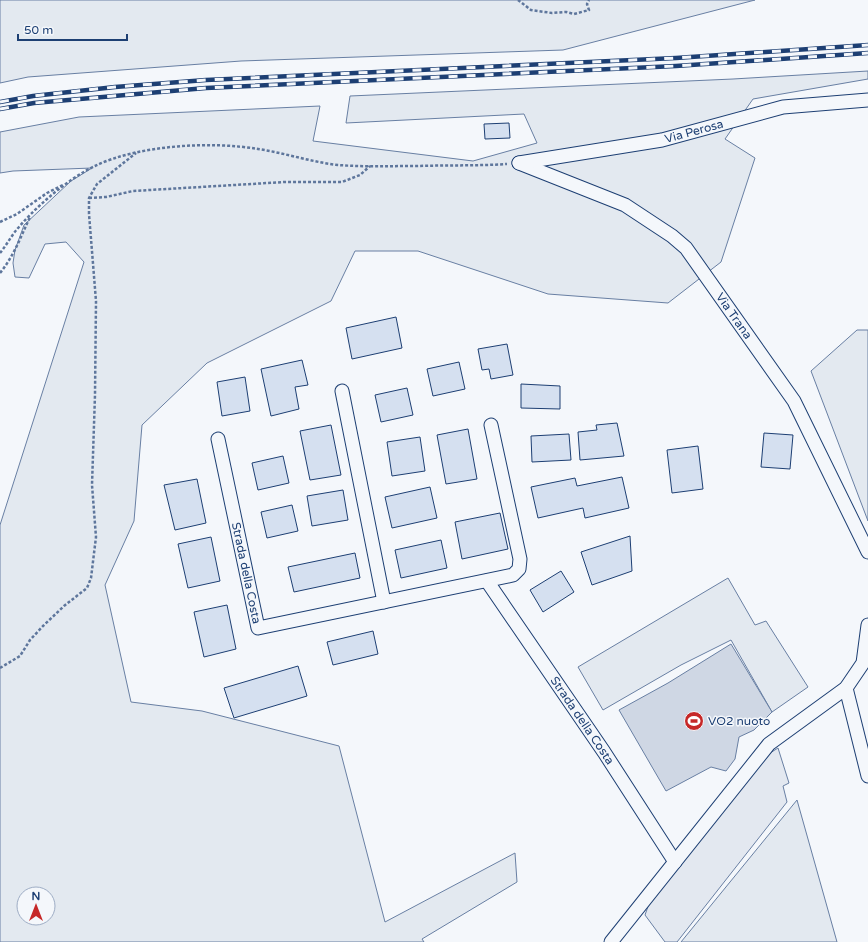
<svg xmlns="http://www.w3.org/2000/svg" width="868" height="942" viewBox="0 0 868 942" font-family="'Varela Round',sans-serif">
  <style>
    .green { fill: #e3e9f0; stroke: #687fa3; fill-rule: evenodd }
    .parking { fill: #e3e8f0; stroke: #687fa3 }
    .water { fill: #cfd7e4; stroke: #687fa3 }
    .building { fill: #d5e0f0; stroke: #1d3f73 }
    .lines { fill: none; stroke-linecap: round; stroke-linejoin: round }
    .street-casing { stroke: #1d3f73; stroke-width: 15 }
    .path { stroke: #5e769c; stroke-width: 2.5; stroke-dasharray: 3 2; stroke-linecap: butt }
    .street { stroke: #f4f7fb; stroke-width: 13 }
    .rail-casing { stroke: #1d3f73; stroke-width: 4.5 }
    .rail { stroke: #f4f7fb; stroke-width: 3; stroke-dasharray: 9; stroke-linecap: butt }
    .labels { text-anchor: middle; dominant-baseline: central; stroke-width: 3; stroke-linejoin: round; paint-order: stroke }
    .street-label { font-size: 12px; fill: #1d3f73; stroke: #f4f7fb }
    .poi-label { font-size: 12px; fill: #1d3f73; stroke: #f4f7fb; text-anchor: start }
  </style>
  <rect width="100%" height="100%" fill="#f4f7fb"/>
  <g class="green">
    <path d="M0 0H755L563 50 241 61 28 77 0 83Z"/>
    <path d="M868 71V79L753 99 725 139 755 158 721 262 668 303 548 294 418 251H355L331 301 207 363 142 425 134 521 105 585 131 702 202 711 339 746 385 922 515 853 517 882 422 939 424 942H0V525L84 262 66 242 45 244 29 278 15 277 13 263 15 250 24 225 71 181 92 168 13 171 0 173V132L79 117 320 106 313 141 473 161 537 143 524 114 346 123 350 96 733 79ZM24 894H48V918H24Z"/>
    <path d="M857 330H868V521L811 371Z"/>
    <path d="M728 578 755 625 766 621 808 687 772 712 731 640 681 665 603 710 578 667Z"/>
    <path d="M797 800 837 942H681Z"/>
  </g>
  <path class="parking" d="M778 748 789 783 783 786 787 802 677 942H665L645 915 650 901 767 755Z"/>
  <path class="water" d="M731 644 772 712 754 730 739 737 735 759 726 771 711 767 666 791 619 710 668 683Z"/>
  <g class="building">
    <path d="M509 123 510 138 485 139 484 124Z"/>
    <path d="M396 317 402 348 352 359 346 328Z"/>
    <path d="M507 344 513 375 491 379 489 369 482 370 478 349Z"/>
    <path d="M302 360 308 385 295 387 299 409 271 416 261 369Z"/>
    <path d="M459 362 465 389 433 396 427 369Z"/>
    <path d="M245 377 250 411 222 416 217 382Z"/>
    <path d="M521 384 560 386V409L521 408Z"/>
    <path d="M407 388 413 415 381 422 375 395Z"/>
    <path d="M617 423 624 456 580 460 578 432 597 430 596 425Z"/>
    <path d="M331 425 341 475 310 480 300 431Z"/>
    <path d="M468 429 477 479 446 484 437 435Z"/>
    <path d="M764 433 793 435 790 469 761 467Z"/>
    <path d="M569 434 571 460 532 462 531 436Z"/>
    <path d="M420 437 425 471 392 476 387 442Z"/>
    <path d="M698 446 703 489 672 493 667 450Z"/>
    <path d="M283 456 289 483 258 490 252 463Z"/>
    <path d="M622 477 629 508 585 518 583 508 538 518 531 487 575 478 577 486Z"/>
    <path d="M197 479 206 523 175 530 164 485Z"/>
    <path d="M430 487 437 518 392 528 385 497Z"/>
    <path d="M343 490 348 520 312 526 307 496Z"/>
    <path d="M292 505 298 531 267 538 261 512Z"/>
    <path d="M500 513 508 549 462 559 455 522Z"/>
    <path d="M630 536 632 571 592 585 581 552Z"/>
    <path d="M211 537 220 581 188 588 178 544Z"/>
    <path d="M441 540 447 568 401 578 395 550Z"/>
    <path d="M355 553 360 578 294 592 288 567Z"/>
    <path d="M561 571 574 592 543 612 530 590Z"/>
    <path d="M227 605 236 649 204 657 194 612Z"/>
    <path d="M373 631 378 654 333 665 327 642Z"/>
    <path d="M298 666 307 696 234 718 224 688Z"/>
  </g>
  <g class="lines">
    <defs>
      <g id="street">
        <path id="s1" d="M519 163 625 205 672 236 686 248 794 401 868 552"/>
        <path id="s2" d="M519 163 662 140 783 107 868 100"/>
        <path d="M342 391 384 602"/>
        <path id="s3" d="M218 439 258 628 513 575 519 569 520 559 491 425"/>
        <path id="s4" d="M487 581 604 752 675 862"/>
        <path d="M846 688 868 776"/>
        <path d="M611 942 769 744 846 688 863 663 868 625"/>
      </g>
    </defs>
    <use href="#street" class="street-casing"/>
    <g class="path">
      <path d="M518 0 531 10 552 13 566 12 574 14 589 10 587 4 589 0"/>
      <path d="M89 198 106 197 133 191 285 182H342L360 175 370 166"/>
      <path d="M0 222 17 214 47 193 63 185"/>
      <path d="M0 253C5 247 9 240 14 233 32 210 67 179 95 166 138 145 211 141 258 149 285 153 311 162 338 165 364 167 390 166 417 166 447 165 477 166 507 164"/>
      <path d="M0 273C14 256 21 236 30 217"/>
      <path d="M0 668 20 656 30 640 43 626 64 606 87 588 91 578 96 537 92 485 95 395 96 301 89 214V198L97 184 136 153"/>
    </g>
    <use href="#street" class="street"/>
    <defs>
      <g id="rail">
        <path d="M0 102 33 96 115 87 206 80 676 58 868 45"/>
        <path d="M0 109 34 103 206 88 676 66 868 53"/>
      </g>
    </defs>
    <use href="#rail" class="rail-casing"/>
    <use href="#rail" class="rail"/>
  </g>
  <defs>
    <symbol id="stadium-disc" viewBox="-11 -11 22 22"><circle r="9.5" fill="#c62828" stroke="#f4f7fb"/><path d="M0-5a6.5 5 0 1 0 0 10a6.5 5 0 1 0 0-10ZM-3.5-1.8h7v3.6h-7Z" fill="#fff"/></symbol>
  </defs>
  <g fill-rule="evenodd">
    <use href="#stadium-disc" x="683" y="710" width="22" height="22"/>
  </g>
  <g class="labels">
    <g class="street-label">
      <text stroke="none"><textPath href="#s2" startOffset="178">Via Perosa</textPath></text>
      <text stroke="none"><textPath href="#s1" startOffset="272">Via Trana</textPath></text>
      <text stroke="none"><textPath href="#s3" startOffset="137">Strada della Costa</textPath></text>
      <text stroke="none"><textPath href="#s4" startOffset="169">Strada della Costa</textPath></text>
    </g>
    <g class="poi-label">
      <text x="708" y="721">VO2 nuoto</text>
    </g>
  </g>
  <g transform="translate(36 906)"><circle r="19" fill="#f4f7fb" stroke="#9eadc5"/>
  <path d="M0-3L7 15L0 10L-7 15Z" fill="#c62828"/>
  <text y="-6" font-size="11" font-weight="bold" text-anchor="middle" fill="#1d3f73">N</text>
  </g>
  <path d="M18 34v6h109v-6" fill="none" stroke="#1d3f73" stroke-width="2"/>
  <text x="24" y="34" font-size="12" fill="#1d3f73" stroke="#f4f7fb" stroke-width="3" paint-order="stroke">50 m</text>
</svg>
